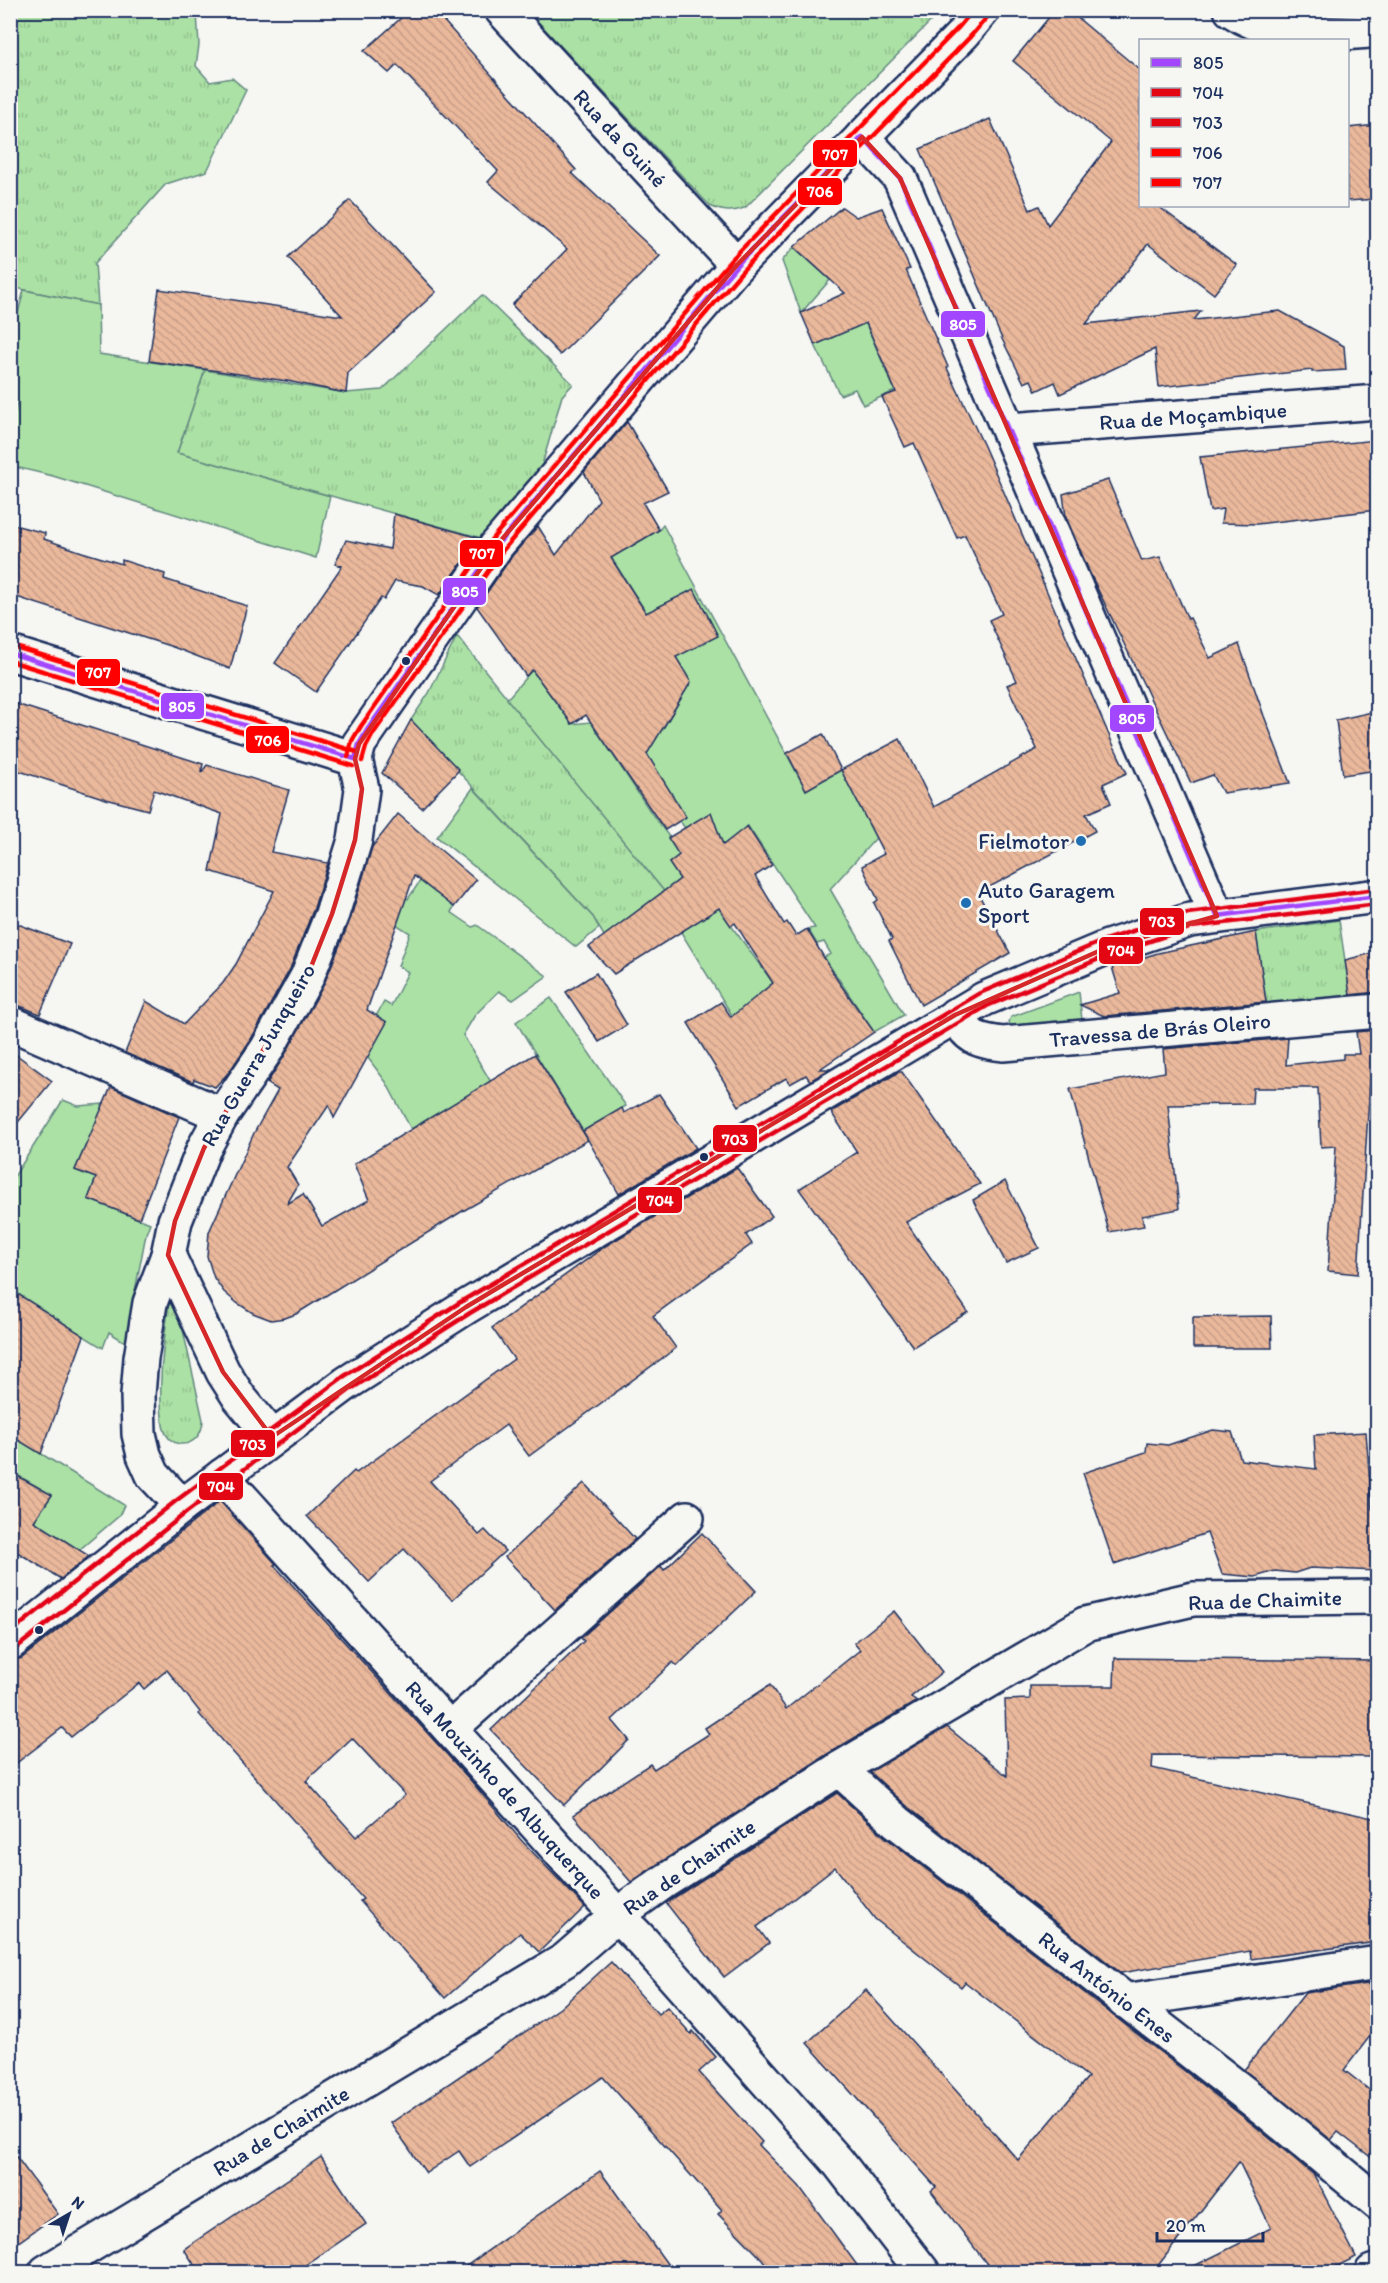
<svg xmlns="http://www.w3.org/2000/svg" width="1388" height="2283" viewBox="0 0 1388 2283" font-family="Itim,sans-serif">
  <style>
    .grass { fill: url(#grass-tufts); stroke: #638881; stroke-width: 1.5 }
    .garden { fill: #abe1a4; stroke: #638881; stroke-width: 1.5 }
    .building { fill: url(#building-back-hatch); stroke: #1b2f5e; stroke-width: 1.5; fill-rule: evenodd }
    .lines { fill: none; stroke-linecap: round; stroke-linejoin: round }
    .street-casing { stroke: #1b2f5e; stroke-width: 38 }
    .secondary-casing { stroke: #1b2f5e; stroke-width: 38 }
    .street { stroke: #f6f6f2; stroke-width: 33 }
    .secondary { stroke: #f6f6f2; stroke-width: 33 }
    .bus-1-casing { stroke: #f6f6f2; stroke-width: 9 }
    .bus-2-casing { stroke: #f6f6f2; stroke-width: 9 }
    .bus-3-casing { stroke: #f6f6f2; stroke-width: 9 }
    .bus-4-casing { stroke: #f6f6f2; stroke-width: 9 }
    .bus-5-casing { stroke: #f6f6f2; stroke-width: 9 }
    .bus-1 { stroke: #a347ff; stroke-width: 4.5 }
    .bus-2 { stroke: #e30613; stroke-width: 4.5 }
    .bus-3 { stroke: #e30613; stroke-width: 4.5 }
    .bus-4 { stroke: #f00; stroke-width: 4.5 }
    .bus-5 { stroke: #f00; stroke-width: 4.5 }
    .marked { fill: none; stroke: #d62828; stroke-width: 4.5; stroke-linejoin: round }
    .bus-dot { fill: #1b2f5e; stroke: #f6f6f2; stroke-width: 2 }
    .poi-dot { fill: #1f6fb2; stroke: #f6f6f2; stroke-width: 2 }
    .labels { text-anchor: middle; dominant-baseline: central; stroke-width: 6; stroke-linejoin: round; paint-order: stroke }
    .street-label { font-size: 22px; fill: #1b2f5e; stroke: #f6f6f2 }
    .poi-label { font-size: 22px; fill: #1b2f5e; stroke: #f6f6f2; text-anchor: end }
    .line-badge { stroke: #f6f6f2; stroke-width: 2 }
    .badge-label { font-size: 16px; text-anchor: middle; font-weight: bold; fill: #fff }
  </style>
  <defs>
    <pattern id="grass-tufts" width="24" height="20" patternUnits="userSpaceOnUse" patternTransform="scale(1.5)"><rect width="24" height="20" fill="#abe1a4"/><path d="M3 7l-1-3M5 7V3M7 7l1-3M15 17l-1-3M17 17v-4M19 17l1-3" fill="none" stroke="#93c190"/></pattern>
    <pattern id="building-back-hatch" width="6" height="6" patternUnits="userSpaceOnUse" patternTransform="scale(1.5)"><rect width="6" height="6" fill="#eab89b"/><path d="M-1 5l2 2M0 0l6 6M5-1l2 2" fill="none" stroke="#c89e88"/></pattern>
  </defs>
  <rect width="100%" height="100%" fill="#f6f6f2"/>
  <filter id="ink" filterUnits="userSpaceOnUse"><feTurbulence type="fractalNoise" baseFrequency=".0167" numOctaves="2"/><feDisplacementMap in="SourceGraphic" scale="12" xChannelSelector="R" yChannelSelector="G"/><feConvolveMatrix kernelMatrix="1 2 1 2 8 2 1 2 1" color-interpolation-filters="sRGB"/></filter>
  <g filter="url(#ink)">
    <g class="grass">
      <path d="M11 11H224L197 13 199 45 196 66 210 82 232 78 246 90 207 171 166 184 95 263 98 305 11 287Z"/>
      <path d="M929 11 937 15 746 207C733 213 723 212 710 206L528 11Z"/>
      <path d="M482 295 573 384 562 396 538 479 485 539 177 453 205 370 346 393 382 390Z"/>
      <path d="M457 636 664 891 604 936 593 917 411 720 429 693Z"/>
      <path d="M1339 920 1351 1001 1267 1009 1256 932Z"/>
      <path d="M173 1298 177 1303 203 1420C202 1449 168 1453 163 1425 157 1384 164 1342 169 1302Z"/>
    </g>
    <g class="garden">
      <path d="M794 247 830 280 801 313 782 261Z"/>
      <path d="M24 290 98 305 99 354 205 370 177 453 330 496 316 558 53 476 11 466V429L17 404 11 401V340Z"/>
      <path d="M865 322 895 391 863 405 855 389 840 395 815 345Z"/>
      <path d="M606 511 627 549 659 530 663 525 806 790 841 770 876 838 830 889 904 1015 874 1032 824 957 831 954 824 942 817 944 808 929 815 928 748 826 723 845 711 813 685 828 662 797 664 783 641 745 663 729 690 683C659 630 624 579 592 527Z"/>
      <path d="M532 670 572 724 591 722 652 814 682 854 669 863 680 879 664 891 507 699Z"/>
      <path d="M473 788 593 917 599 928 576 947 437 837Z"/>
      <path d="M365 853 392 869 384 882 408 899 420 881 454 907 451 912 473 927 477 925 547 976 513 1000 499 991 475 1015 463 1035 491 1082 411 1129 386 1082 359 1046 384 1002 391 1006 408 972 398 966 410 933 352 896Z"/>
      <path d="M706 891 773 983 763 992 756 1029 786 1078 775 1085 671 916Z"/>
      <path d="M1079 992 1082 1020 1011 1026 1009 1022 1011 1017Z"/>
      <path d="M551 998 626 1106 583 1131 516 1022Z"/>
      <path d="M63 1100 78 1106 104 1104V1148L87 1142 75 1170 96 1178 88 1199 150 1223 146 1234 130 1317 128 1344 109 1332 103 1348 11 1291 10 1183Z"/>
      <path d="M11 1435 124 1505 119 1516 79 1550 34 1521 52 1495 19 1476 11 1488Z"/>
    </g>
    <g class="building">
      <path d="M410 10H434L576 170 572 173 660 256 560 355 512 305 567 249 488 182 498 171 397 65 389 73 364 51Z"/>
      <path d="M1055 10H1068L1140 70V206H1158L1237 265 1214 294 1148 244 1086 324 1201 311 1194 320 1280 311 1344 346 1346 370 1312 372V370L1159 387 1155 349 1060 394 1055 382 1036 391 1031 380 1024 383 1002 339 920 149 990 119 1030 210 1039 206 1048 225 1111 142 1013 61Z"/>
      <path d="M1377 125V199L1347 201V128Z"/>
      <path d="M350 200 436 292 348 373 346 393 287 381 149 361 159 289 342 316 288 257Z"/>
      <path d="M842 207 856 217 882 208 910 269 906 270 948 367 947 368 984 446 1112 742 1127 773 1103 784 1111 803 1086 814 1095 831 978 893 1010 953 921 1005 889 941 892 939 874 903 878 900 862 866 884 854 841 770 900 739 934 807 1037 749 1007 685 1017 681 989 620 1002 614 965 535 957 538 914 443 905 447 882 397 896 392 866 323 815 345 801 313 845 293 794 247Z"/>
      <path d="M627 422 668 491 643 503 659 530 611 558 646 613 694 589 718 636 676 657 691 682 647 754 686 817 665 830 586 715 572 724 532 670 526 676 477 607 512 556 538 526 556 555 599 500 584 472Z"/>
      <path d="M1377 440V510L1257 524 1221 523 1223 509 1210 511 1200 457Z"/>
      <path d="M1108 480 1142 561 1160 557 1188 619 1190 618 1210 658 1239 644 1264 716 1290 783 1223 793 1213 775 1191 783 1089 571 1066 517 1063 494Z"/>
      <path d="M394 514 479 538 439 595 423 586 395 581 384 600 381 598 316 692 275 663 342 566 335 564 346 540 390 549Z"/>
      <path d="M10 524 45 533 44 539 82 552 122 564V560L165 574 164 579 247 606 230 669 173 647 10 595Z"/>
      <path d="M10 702 203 764 201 773 207 765 289 790 271 852 328 863 314 908 290 969 251 1039 230 1071 215 1087 194 1079 193 1082 125 1053 146 1001 184 1024 223 983 236 964 274 891 210 871 222 814 154 790 148 810 106 799 10 768Z"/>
      <path d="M1377 711V770L1343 775 1336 720Z"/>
      <path d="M411 720 459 770 422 808 382 773Z"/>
      <path d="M823 734 841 770 806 790 787 753Z"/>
      <path d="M711 812 723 845 747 826 772 865 755 876 784 924 787 922 796 936 807 929 838 981 874 1032 820 1069H830L810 1081 806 1075 790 1084 786 1078 739 1106 688 1023 721 1002 731 1017 773 983 735 923 731 926 719 908 614 974 589 947 680 879 669 863 679 855 668 838Z"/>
      <path d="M398 814 476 880 454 907 414 876 367 1010 387 1022 334 1118 329 1105 287 1167 298 1185 287 1204 303 1194 322 1226 369 1200 354 1164 535 1054 588 1140 461 1212 296 1314 285 1318 271 1320 253 1313 237 1303 224 1292 214 1278 207 1256 209 1232 254 1133 278 1090 267 1083 283 1058 324 984 350 920 372 847Z"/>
      <path d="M10 921 70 944 40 1014 10 1002Z"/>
      <path d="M1256 932 1266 1002 1104 1016 1080 1005 1120 993 1112 967 1158 953Z"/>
      <path d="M1377 952V992L1350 995 1345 960Z"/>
      <path d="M596 973 627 1025 599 1042 566 992Z"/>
      <path d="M1377 1030V1063L1371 1064 1358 1274 1328 1271 1336 1146 1321 1147 1318 1088H1253L1252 1104 1168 1105 1179 1209 1142 1216 1144 1226 1109 1232 1070 1089 1165 1072 1163 1049 1288 1038 1286 1065 1343 1059V1054H1359L1356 1032Z"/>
      <path d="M10 1050 52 1081 10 1132Z"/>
      <path d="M899 1072H902L980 1184 906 1222 968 1312 913 1347 799 1189 857 1152 831 1112Z"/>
      <path d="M111 1087 179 1117 139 1219 88 1199 96 1178 75 1170Z"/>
      <path d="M659 1094 696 1148 619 1194 583 1131 622 1108 624 1113Z"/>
      <path d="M737 1168 772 1216 746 1235 752 1244 653 1316 676 1348 529 1456 506 1425 430 1481 479 1535 485 1530 505 1551 452 1600 404 1549 369 1582 307 1516 354 1471 356 1473 514 1359 492 1328 607 1245Z"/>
      <path d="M1005 1181 1039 1248 1006 1263 973 1200Z"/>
      <path d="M10 1289 84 1336 41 1454 10 1435Z"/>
      <path d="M1271 1316 1272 1348H1193V1317Z"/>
      <path d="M1213 1430 1232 1432 1241 1460 1316 1469 1314 1435 1366 1432 1372 1509H1377V1571L1310 1568 1295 1573 1275 1571 1255 1577 1222 1574 1207 1533 1114 1564 1083 1473 1146 1452 1147 1443 1168 1445Z"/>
      <path d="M10 1472 52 1495 34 1521 89 1556 61 1579 14 1550 10 1554Z"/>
      <path d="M584 1483 635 1539 555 1610 505 1557Z"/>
      <path d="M220 1501 276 1564 274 1565 472 1782 521 1840 585 1907 539 1952 520 1933 445 1998 360 1901 363 1899 199 1714 200 1712 167 1670 144 1689 139 1683 71 1737 62 1728 10 1768V1661L22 1658ZM352 1738 405 1795 356 1837 306 1781Z"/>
      <path d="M702 1533 756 1591 677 1666 673 1662 612 1720 629 1740 564 1805 491 1730 584 1641 581 1638 661 1566 664 1570Z"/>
      <path d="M894 1611 942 1672 911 1697 917 1701 829 1753 631 1882 573 1815 650 1764 654 1769 709 1734 705 1728 770 1685 786 1709 860 1650 854 1643Z"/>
      <path d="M1115 1658 1377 1661V1757L1153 1755 1152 1768 1377 1819V1942L1251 1959 1250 1951 1121 1973 909 1808 870 1772 947 1727 1007 1776 1005 1700 1030 1699V1686H1114Z"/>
      <path d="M837 1793 885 1837 1255 2126 1314 2175 1356 2257 1325 2272H1182L1271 2228 1239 2162 1153 2272H993L931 2191 936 2187 807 2043 866 1990 1018 2160 1088 2077 965 1982 961 1987 875 1919 835 1867 757 1927 769 1943 724 1977 666 1903Z"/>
      <path d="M611 1962 658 2014 667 2007 691 2034 693 2031 716 2057 699 2072 762 2142 759 2145 799 2186 862 2272H772L762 2259 718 2214 722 2210 603 2077 470 2167 459 2151 426 2173 391 2123 560 2008Z"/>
      <path d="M1367 1984 1377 1992V2027L1344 2070 1377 2096V2162L1338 2132 1331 2140 1244 2070 1305 1993Z"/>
      <path d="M10 2148 58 2214 10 2248Z"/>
      <path d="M321 2157 366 2224 295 2272H199L184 2249Z"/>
      <path d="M600 2171 673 2272H458Z"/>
    </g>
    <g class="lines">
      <defs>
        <g id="street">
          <path d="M502 10 737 265"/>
          <path d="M1231 10C1276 40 1327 35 1378 30"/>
          <path d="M862 137 900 178 1217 916"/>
          <path d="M1009 430 1378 402"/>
          <path d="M10 653 355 759"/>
          <path d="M955 1015C970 1039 975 1040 1003 1044L1378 1011"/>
          <path d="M10 1023 222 1115"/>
          <path d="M168 1255 223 1372 239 1397 272 1437"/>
          <path d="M222 1476 617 1915 643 1942 838 2162 923 2272"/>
          <path d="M182 1506 153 1475 144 1455 139 1434 138 1395 141 1358 150 1303 168 1255 175 1221 204 1148 222 1115 267 1049 307 977 332 914 355 840 362 789 355 759 359 744 497 545 737 265 964 33 983 10"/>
          <path d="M450 1729 687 1518"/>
          <path d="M839 1769 897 1822 1267 2111 1378 2203"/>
          <path d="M1124 2001 1378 1963"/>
          <path d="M46 2272 565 1960 617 1915 662 1883 839 1769 1085 1624 1193 1599 1378 1597"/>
          <path d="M1372 2272 1378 2270"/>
        </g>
        <path id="secondary" d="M10 1643 182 1506 347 1383 466 1307 984 999 1108 947 1190 920 1378 896"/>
      </defs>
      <use href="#street" class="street-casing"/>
      <use href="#secondary" class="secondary-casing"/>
      <use href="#street" class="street"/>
      <use href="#secondary" class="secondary"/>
      <defs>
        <g id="bus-1">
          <path d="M862 137 900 178 1217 916"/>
          <path d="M10 653 355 759"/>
          <path d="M355 759 359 744 367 730 497 545 737 265 862 137"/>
          <path d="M1217 916 1378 896"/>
        </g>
        <path id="bus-2" d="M15 1649 187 1512 351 1389 470 1313 987 1006 1111 954 1192 927 1378 904"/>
        <path id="bus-3" d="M10 1633 177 1500 343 1377 462 1301 980 993 1105 940 1188 913 1377 889"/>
        <g id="bus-4">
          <path d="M10 661 353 766"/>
          <path d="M362 761 366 747 373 734 503 550 743 270 969 38 989 15"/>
        </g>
        <g id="bus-5">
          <path d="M12 646 357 752"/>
          <path d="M348 757 352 741 361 726 491 540 731 260 958 28 973 10"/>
        </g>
      </defs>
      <use href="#bus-1" class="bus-1-casing"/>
      <use href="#bus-2" class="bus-2-casing"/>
      <use href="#bus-3" class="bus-3-casing"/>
      <use href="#bus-4" class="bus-4-casing"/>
      <use href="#bus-5" class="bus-5-casing"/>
      <use href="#bus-1" class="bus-1"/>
      <use href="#bus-2" class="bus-2"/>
      <use href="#bus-3" class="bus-3"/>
      <use href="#bus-4" class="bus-4"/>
      <use href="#bus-5" class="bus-5"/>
    </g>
  </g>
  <path class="marked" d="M862 137 900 178 1217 916 1108 947 955 1015 466 1307 272 1437 223 1372 168 1255 175 1221 204 1148 307 977 332 914 355 840 362 789 355 759 359 744 497 545 737 265Z"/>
  <g class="bus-dot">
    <circle cx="406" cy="661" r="5"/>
    <circle cx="704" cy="1157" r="5"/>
    <circle cx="39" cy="1630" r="5"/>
  </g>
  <g class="poi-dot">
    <circle cx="1081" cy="841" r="6"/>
    <circle cx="966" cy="903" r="6"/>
  </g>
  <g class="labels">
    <g class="street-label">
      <text transform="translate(620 138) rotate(47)">Rua da Guiné</text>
      <text transform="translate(1193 416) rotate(-4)">Rua de Moçambique</text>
      <text transform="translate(1160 1030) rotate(-5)">Travessa de Brás Oleiro</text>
      <text transform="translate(258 1055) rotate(-60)">Rua Guerra Junqueiro</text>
      <text transform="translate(1265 1600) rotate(-2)">Rua de Chaimite</text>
      <text transform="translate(505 1790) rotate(48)">Rua Mouzinho de Albuquerque</text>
      <text transform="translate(689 1867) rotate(-34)">Rua de Chaimite</text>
      <text transform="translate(1107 1987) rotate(38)">Rua António Enes</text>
      <text transform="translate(281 2131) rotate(-31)">Rua de Chaimite</text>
    </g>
    <g class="poi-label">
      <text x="1069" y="841">Fielmotor</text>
      <text x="978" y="890" text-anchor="start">Auto Garagem<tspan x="978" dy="25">Sport</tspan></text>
    </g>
  </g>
  <g class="line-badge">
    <rect x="812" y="139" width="46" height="29" rx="6" fill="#f00"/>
    <rect x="797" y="177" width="46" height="29" rx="6" fill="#f00"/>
    <rect x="940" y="310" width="46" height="28" rx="6" fill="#a347ff"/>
    <rect x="459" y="539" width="45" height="29" rx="6" fill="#f00"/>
    <rect x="442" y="577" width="45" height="29" rx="6" fill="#a347ff"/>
    <rect x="76" y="658" width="45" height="29" rx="6" fill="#f00"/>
    <rect x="160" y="692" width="45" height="28" rx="6" fill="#a347ff"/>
    <rect x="1109" y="704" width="46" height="29" rx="6" fill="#a347ff"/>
    <rect x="245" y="725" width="45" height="29" rx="6" fill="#f00"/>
    <rect x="1139" y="907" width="46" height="29" rx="6" fill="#e30613"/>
    <rect x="1098" y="936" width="46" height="29" rx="6" fill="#e30613"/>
    <rect x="712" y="1124" width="46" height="29" rx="6" fill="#e30613"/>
    <rect x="637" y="1186" width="46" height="28" rx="6" fill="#e30613"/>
    <rect x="230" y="1429" width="46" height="29" rx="6" fill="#e30613"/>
    <rect x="198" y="1472" width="46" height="29" rx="6" fill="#e30613"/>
  </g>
  <g class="badge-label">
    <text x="835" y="160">707</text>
    <text x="820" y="197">706</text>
    <text x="963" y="330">805</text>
    <text x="482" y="559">707</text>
    <text x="465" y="597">805</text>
    <text x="98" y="678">707</text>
    <text x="182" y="712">805</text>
    <text x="1132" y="724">805</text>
    <text x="268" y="746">706</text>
    <text x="1162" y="927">703</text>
    <text x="1121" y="956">704</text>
    <text x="735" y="1145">703</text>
    <text x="660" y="1206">704</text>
    <text x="253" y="1450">703</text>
    <text x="221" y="1492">704</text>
  </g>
  <rect width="1388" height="2283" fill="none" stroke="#f6f6f2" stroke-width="36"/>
  <rect x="18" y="18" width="1352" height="2247" fill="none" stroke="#1b2f5e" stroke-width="2" filter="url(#ink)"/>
  <rect x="1139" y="39" width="210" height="168" fill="#f6f6f2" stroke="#9ea6b7" stroke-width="1.5"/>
  <rect x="1151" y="58" width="30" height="9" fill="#a347ff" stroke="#9ea6b7" stroke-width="1.5"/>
  <text x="1193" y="69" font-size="18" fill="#1b2f5e">805</text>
  <rect x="1151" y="88" width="30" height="9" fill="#e30613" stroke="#9ea6b7" stroke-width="1.5"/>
  <text x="1193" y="99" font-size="18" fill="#1b2f5e">704</text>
  <rect x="1151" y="118" width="30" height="9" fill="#e30613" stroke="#9ea6b7" stroke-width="1.5"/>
  <text x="1193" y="129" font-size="18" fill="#1b2f5e">703</text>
  <rect x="1151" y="148" width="30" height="9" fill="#ff0000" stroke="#9ea6b7" stroke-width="1.5"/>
  <text x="1193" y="159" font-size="18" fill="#1b2f5e">706</text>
  <rect x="1151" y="178" width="30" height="9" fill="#ff0000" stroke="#9ea6b7" stroke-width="1.5"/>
  <text x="1193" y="189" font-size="18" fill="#1b2f5e">707</text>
  <g transform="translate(69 2214) rotate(39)" stroke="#f6f6f2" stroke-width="4.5" paint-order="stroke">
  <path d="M0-4.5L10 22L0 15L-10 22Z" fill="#1b2f5e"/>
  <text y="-9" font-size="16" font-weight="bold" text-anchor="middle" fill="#1b2f5e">N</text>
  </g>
  <path d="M1157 2232v9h106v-9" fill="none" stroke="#1b2f5e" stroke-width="3"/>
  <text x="1166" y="2232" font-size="18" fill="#1b2f5e" stroke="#f6f6f2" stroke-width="4.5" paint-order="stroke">20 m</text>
</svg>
